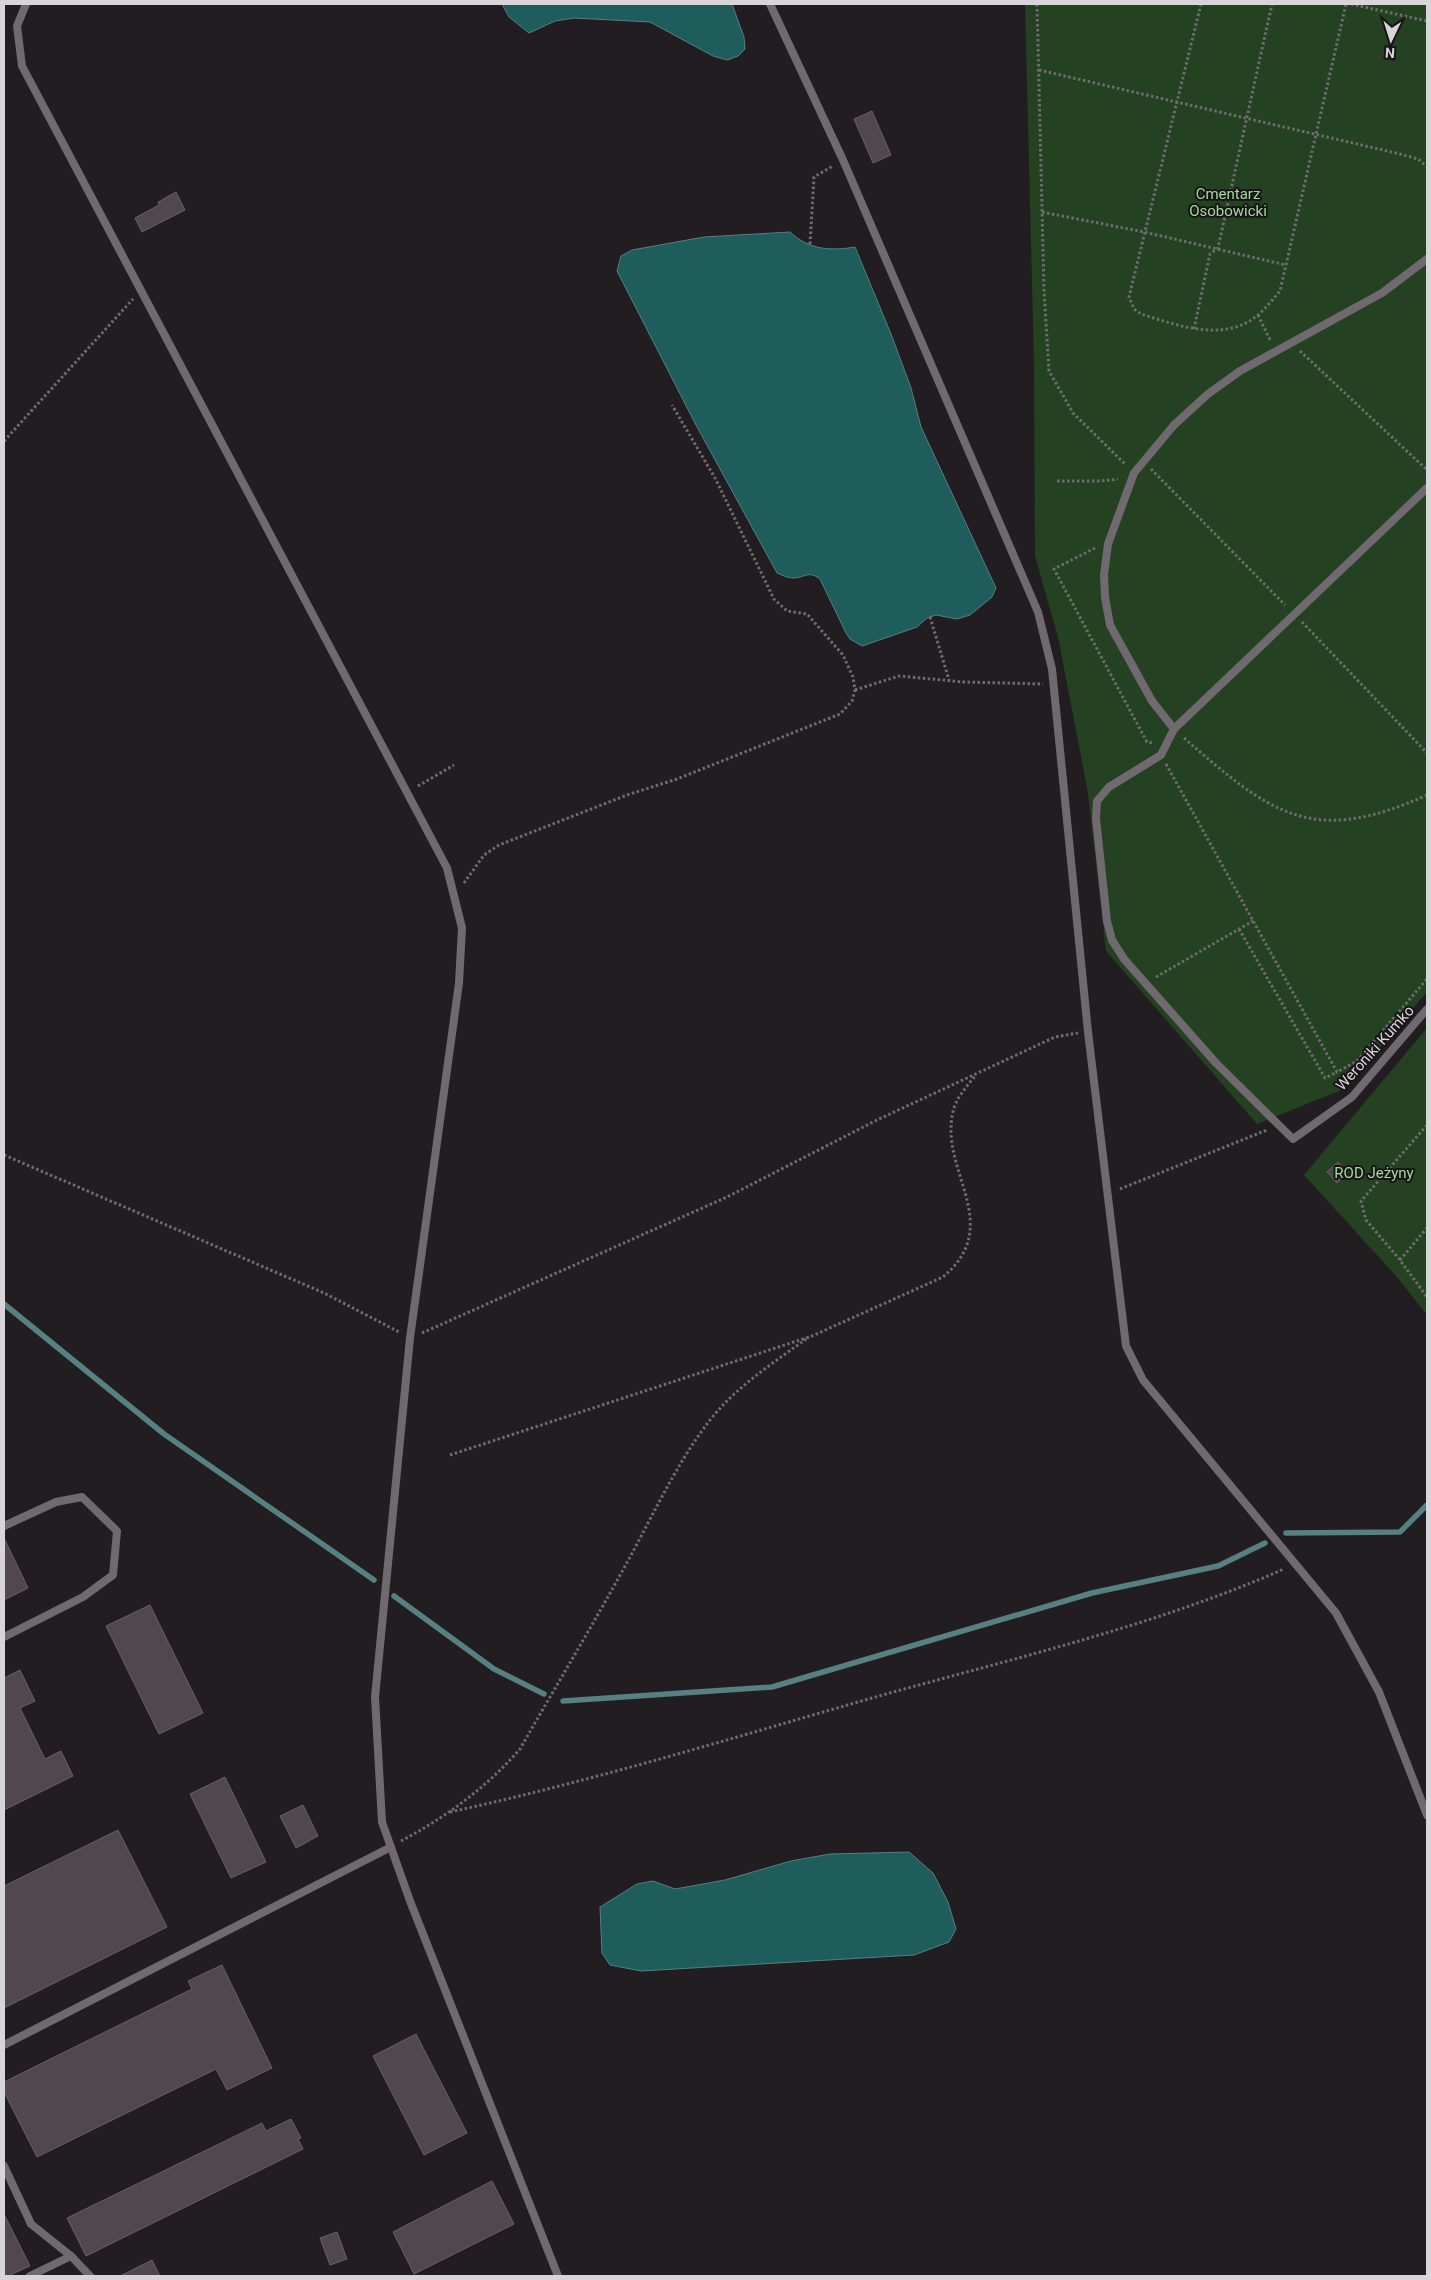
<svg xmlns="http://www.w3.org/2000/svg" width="1431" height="2280" viewBox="0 0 1431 2280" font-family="Roboto,sans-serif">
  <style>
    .green { fill: #244122 }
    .water { fill: #1f5c5c; stroke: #568081 }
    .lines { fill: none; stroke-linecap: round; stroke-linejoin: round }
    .stream { stroke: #568081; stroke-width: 5.5 }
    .building { fill: #50484c; stroke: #686164 }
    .path { stroke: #6f6b6f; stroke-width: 3; stroke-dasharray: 2.5 2.5; stroke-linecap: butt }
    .lane { stroke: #706a70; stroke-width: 8 }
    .labels { text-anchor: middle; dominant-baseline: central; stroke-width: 4; stroke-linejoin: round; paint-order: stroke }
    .park-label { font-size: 15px; fill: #a1dc9c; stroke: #181418 }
    .street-label { font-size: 15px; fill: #d8d5d8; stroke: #181418 }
  </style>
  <rect width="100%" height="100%" fill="#211d21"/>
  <g class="green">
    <path d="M1025 4H1427V992L1355 1077 1339 1091 1257 1124 1106 951 1088 793 1058 637 1035 556 1034 363Z"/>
    <path d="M1427 1028V1315L1397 1277 1304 1175Z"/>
  </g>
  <g class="water">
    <path d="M502 4H732L744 37 745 49 738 56 727 60 713 56 650 22 574 18 555 21 529 33 509 17Z"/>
    <path d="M790 232C809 250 831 251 855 247L891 334 911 388 921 427 996 588 992 597 970 615 957 619 936 615 927 618 917 627 862 646 850 639 846 633 820 579C808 570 805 578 793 578 787 578 782 575 777 573L696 425 617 271 621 256 632 250 704 237Z"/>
    <path d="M909 1852 933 1873 948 1902 956 1929 949 1942 914 1955 641 1971 610 1965 602 1953 600 1907 637 1884 653 1881 675 1889 725 1880 791 1861 830 1854Z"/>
  </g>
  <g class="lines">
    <g class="stream">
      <path d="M4 1304 164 1434 374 1580"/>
      <path d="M1286 1533 1400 1532 1427 1505"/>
      <path d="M394 1596 494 1669 544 1694"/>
      <path d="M563 1701 772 1687 1092 1593 1218 1566 1265 1543"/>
    </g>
  </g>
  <g class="building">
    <path d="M872 111 891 155 873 163 854 119Z"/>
    <path d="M176 192 185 210 142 232 135 218 159 205 158 202Z"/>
    <path d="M1338 1162 1348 1173 1337 1183 1327 1172Z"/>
    <path d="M4 1538 28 1588 4 1600Z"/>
    <path d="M150 1605 203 1713 159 1734 106 1626Z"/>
    <path d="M20 1670 35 1701 20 1708 45 1759 61 1751 73 1776 4 1810V1678Z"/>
    <path d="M225 1777 266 1862 231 1878 190 1794Z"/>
    <path d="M303 1805 318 1836 296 1848 280 1816Z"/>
    <path d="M118 1830 167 1927 4 2008V1886Z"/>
    <path d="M222 1965 272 2068 227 2090 216 2069 37 2157 4 2092V2082L192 1989 188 1981Z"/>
    <path d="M416 2034 467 2133 424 2155 373 2056Z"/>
    <path d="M291 2119 301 2138 298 2139 303 2149 86 2256 67 2218 262 2123 266 2131Z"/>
    <path d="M492 2181 514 2224 414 2274 393 2232Z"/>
    <path d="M4 2214 30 2266 8 2276H4Z"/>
    <path d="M337 2232 347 2259 330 2265 320 2238Z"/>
    <path d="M152 2260 160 2276H120Z"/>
  </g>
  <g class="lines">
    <g class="path">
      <path d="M1037 4 1044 290 1049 371 1073 413 1125 464"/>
      <path d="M1201 4 1129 297 1134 309 1141 314C1177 325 1225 344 1259 314 1266 308 1273 299 1280 291L1346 4"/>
      <path d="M1351 4 1427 21"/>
      <path d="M1039 70 1400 154 1418 159 1427 167"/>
      <path d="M1042 212 1144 232 1286 265"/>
      <path d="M810 244 814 177 833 166"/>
      <path d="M1258 315 1271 342"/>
      <path d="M1194 329 1210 254 1218 248 1272 4"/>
      <path d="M1300 351 1427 470"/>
      <path d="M4 441 133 299"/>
      <path d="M1151 469 1285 605"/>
      <path d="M1057 481H1100L1118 479"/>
      <path d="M1095 548 1054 569 1147 742 1153 743"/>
      <path d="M930 617 949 680"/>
      <path d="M1302 622 1427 753"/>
      <path d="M855 690 899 676 964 682 1043 684"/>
      <path d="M1184 738C1271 814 1312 847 1427 795"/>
      <path d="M1166 764 1337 1072 1357 1061 1427 979"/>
      <path d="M418 786 454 765"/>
      <path d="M464 883 484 855 499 845 627 795 677 779 840 714 852 701 855 690 853 677 843 655 807 614 787 611 774 599 715 478 672 405"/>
      <path d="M1239 929 1325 1078 1337 1072"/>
      <path d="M1156 977 1253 921"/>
      <path d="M1427 1125 1361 1201 1366 1220 1400 1260 1427 1297"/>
      <path d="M4 1155 324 1293 399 1332"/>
      <path d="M1120 1189 1267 1130"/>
      <path d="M1400 1260 1427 1228"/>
      <path d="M422 1333 727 1197 877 1120 1055 1037 1078 1033"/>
      <path d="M450 1455 812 1336 943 1277C1007 1223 936 1169 954 1108 958 1096 967 1086 975 1076"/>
      <path d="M450 1812C593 1781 732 1738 872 1698 1010 1659 1152 1627 1284 1569"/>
      <path d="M401 1841C446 1817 486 1788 520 1749 556 1686 594 1623 629 1559 655 1511 686 1444 723 1405 748 1379 780 1358 809 1337"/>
    </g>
    <g class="lane">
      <path d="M26 4 17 26 22 66 447 868 462 928 459 983 410 1338 375 1697 382 1822 410 1901 558 2276"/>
      <path d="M770 4 843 160 1038 612 1052 669 1088 1032 1126 1346 1143 1380 1336 1613 1379 1692 1427 1815"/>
      <path d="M1427 488 1174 729 1161 755 1109 787 1097 801 1096 819 1107 921 1112 940 1124 959 1216 1063 1293 1139 1352 1097 1427 1009"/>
      <path d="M1174 729 1152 701 1110 625 1105 597 1104 575 1108 544 1134 473 1174 425 1208 394 1240 371 1382 293 1427 259"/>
      <path d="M4 1526 56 1502 82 1497 117 1531 113 1575 83 1597 4 1637"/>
      <path d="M4 2045 391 1847"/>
      <path d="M4 2166 31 2224 71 2256 90 2276"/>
      <path d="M30 2276 71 2256"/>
    </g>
  </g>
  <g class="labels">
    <g class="park-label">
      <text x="1228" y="194">Cmentarz<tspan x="1228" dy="17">Osobowicki</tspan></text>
      <text x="1374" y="1173">ROD Jeżyny</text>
    </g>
    <g class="street-label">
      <text transform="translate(1375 1048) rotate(-48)">Weroniki Kumko</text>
    </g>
  </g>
  <rect width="1431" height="2280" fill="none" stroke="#d8d5d8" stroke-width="10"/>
  <g transform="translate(1391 40) rotate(184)" stroke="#181418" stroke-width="4" paint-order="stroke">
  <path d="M0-4L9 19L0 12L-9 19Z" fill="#d8d5d8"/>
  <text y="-8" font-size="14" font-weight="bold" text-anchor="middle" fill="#d8d5d8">N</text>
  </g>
</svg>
